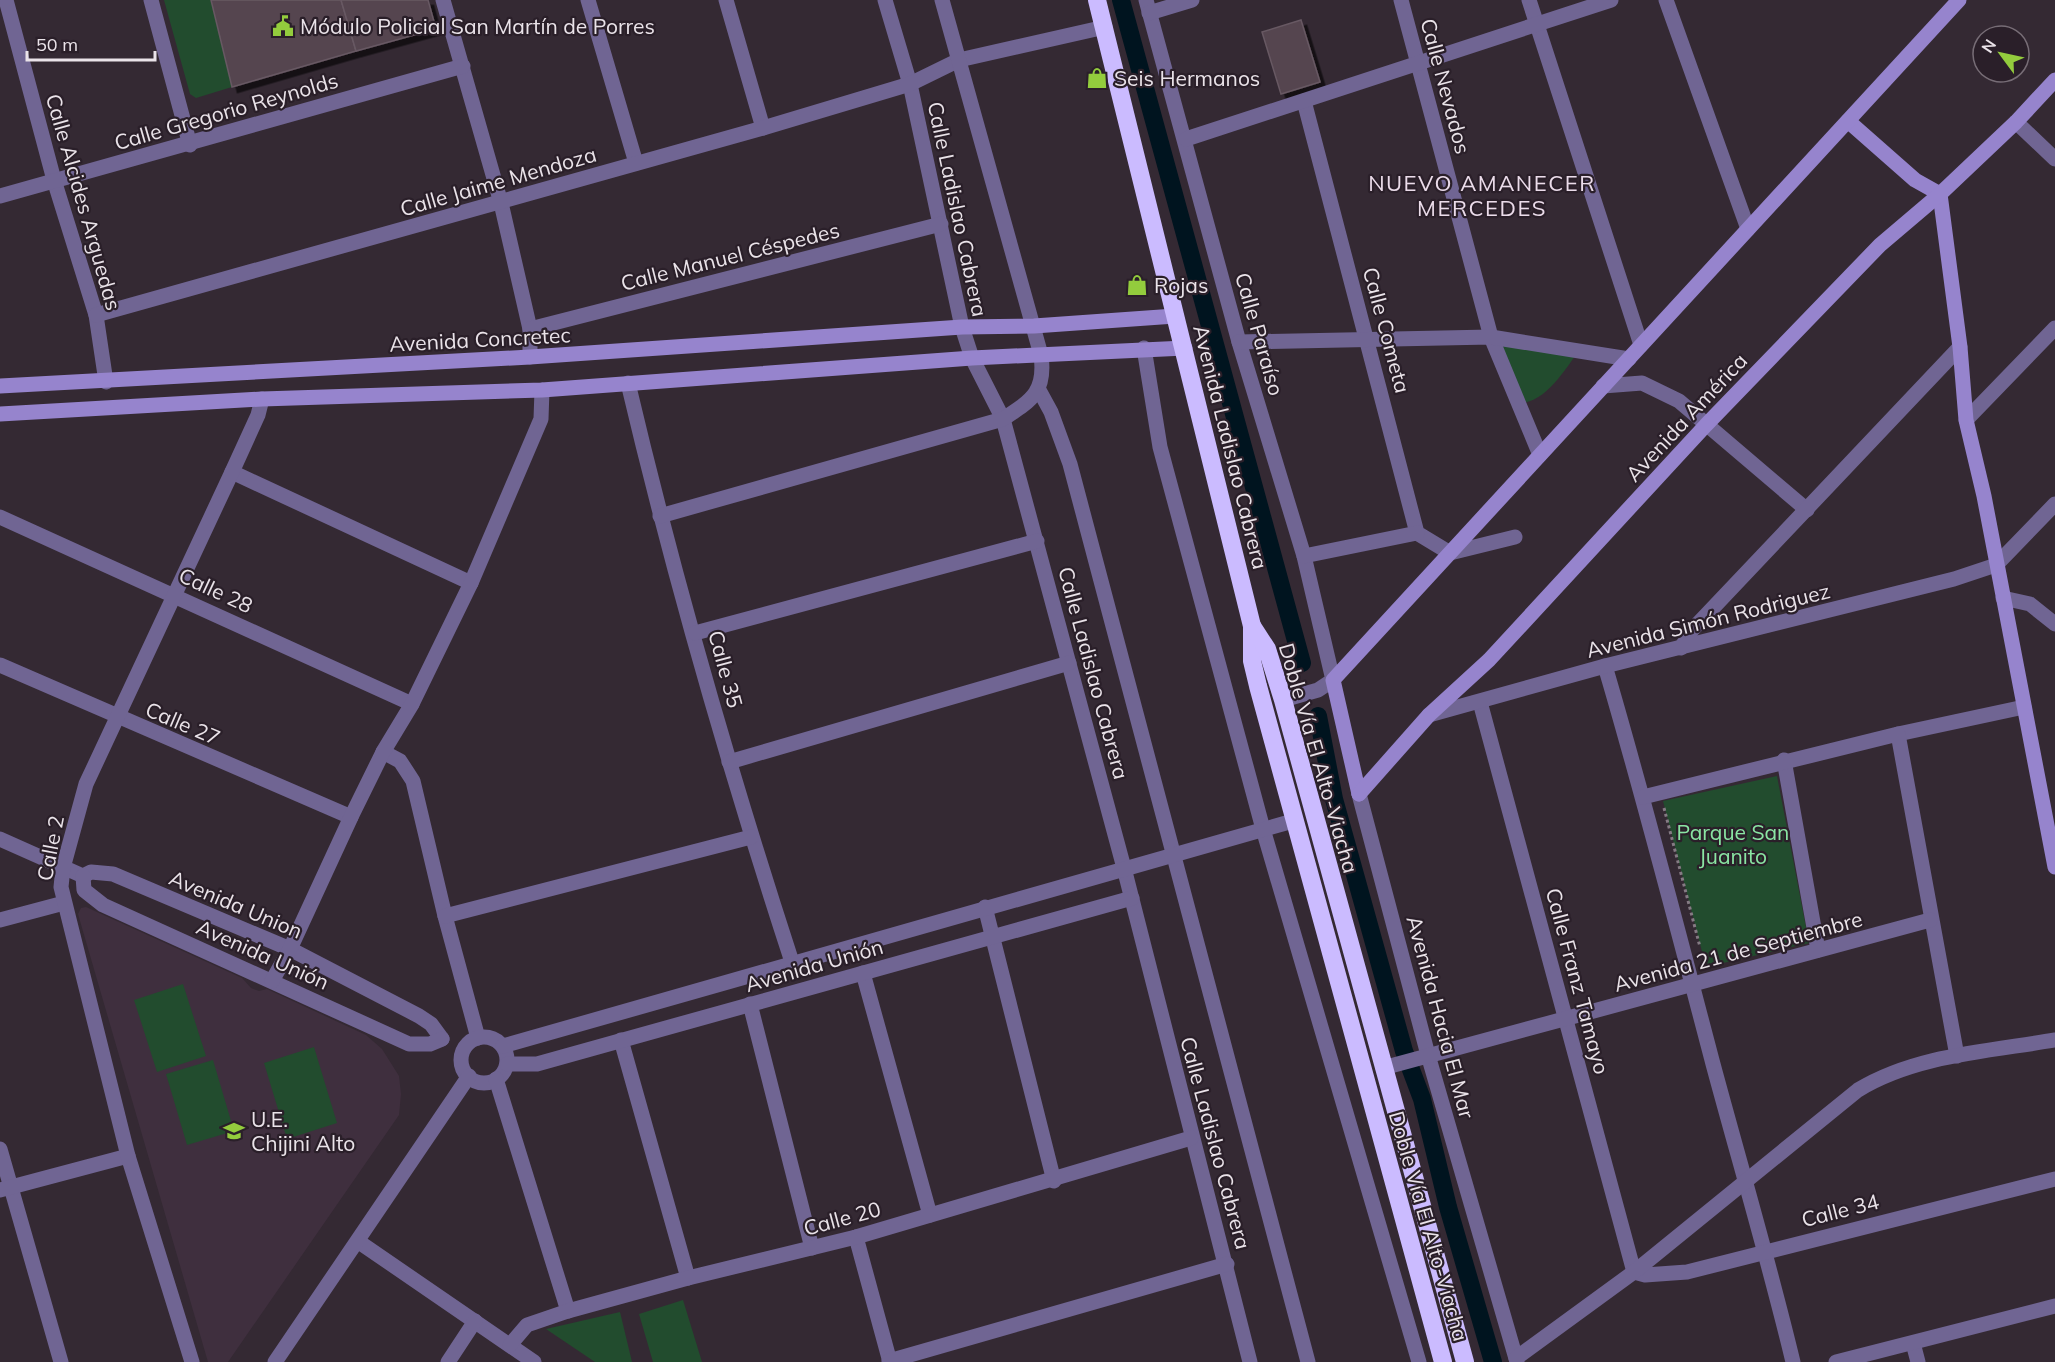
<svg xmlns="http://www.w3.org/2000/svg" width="2055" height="1362" viewBox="0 0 2055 1362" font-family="Mulish,sans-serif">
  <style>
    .built { fill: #3f2f3e }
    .green { fill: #224c2e }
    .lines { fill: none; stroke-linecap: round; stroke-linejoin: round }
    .canal { stroke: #00141f; stroke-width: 18 }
    .building { fill: #54454f; stroke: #685963; stroke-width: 1.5; filter: url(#shadow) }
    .path { stroke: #857b84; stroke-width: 3; stroke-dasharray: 3 3; stroke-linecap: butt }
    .street { stroke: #706593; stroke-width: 15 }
    .secondary { stroke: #9684cd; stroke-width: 15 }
    .highway { stroke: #cbbbff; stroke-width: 18 }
    .labels { text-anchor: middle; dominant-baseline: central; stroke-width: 4.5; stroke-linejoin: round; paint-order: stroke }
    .poi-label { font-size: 21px; fill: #eae3e9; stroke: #2a1f29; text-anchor: start }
    .street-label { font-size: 21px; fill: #eae3e9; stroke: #2a1f29 }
    .park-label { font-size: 21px; fill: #8ae5a3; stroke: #2a1f29 }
    .neighbourhood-label { font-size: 22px; letter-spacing: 1.5px; fill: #ebdcea; stroke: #2a1f29 }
  </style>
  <defs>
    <filter id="shadow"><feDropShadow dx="5.5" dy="5.5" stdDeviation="0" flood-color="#0009"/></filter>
  </defs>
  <rect width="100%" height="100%" fill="#342933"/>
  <path class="built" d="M86 907 242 978 251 988 259 991 267 989 366 1035 382 1049 399 1076 401 1094 399 1115 228 1362H208L78 914 81 908Z"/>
  <g class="green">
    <path d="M164 0H211L232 87 196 98 190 94Z"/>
    <path d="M1501 343 1584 344C1568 364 1550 399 1523 403Z"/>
    <path d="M1777 776 1809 943 1706 967 1663 801Z"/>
    <path d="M183 984 206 1056 157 1072 134 1000Z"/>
    <path d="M314 1047 337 1123 287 1139 264 1063Z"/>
    <path d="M213 1060 234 1131 187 1145 166 1074Z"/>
    <path d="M683 1300 702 1362H653L639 1314Z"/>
    <path d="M620 1312 632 1362H595L546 1329Z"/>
  </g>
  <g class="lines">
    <g class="canal">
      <path d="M1121 0 1302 663"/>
      <path d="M1318 716 1334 799 1404 1051 1422 1099 1448 1207 1493 1362"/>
    </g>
  </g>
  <g class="building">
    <path d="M211 0H341L356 51 232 87Z"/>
    <path d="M341 0H428L436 29 356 51Z"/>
    <path d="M1301 20 1320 82 1281 94 1262 32Z"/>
  </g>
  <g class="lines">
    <path class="path" d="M1664 808 1700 947"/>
    <g class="street">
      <path d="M6 0 54 180 96 315 106 382"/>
      <path d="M151 0 190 145"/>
      <path d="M443 0 501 203 530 329V357"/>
      <path d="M588 0 636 163"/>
      <path d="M726 0 763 128"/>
      <path d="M885 0 910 84 962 327 972 358 1003 419 1124 868 1250 1362"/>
      <path d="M1146 0 1239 342 1304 556 1333 680 1318 690 1283 700"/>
      <path d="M1401 0 1491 337 1540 455"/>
      <path d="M1529 0 1641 345"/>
      <path d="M1666 0 1748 229"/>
      <path d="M1149 13 1192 0"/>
      <path d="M1304 101 1417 533 1450 553 1515 537"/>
      <path d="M2016 122 2055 159"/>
      <path d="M1186 139 1611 0"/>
      <path d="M0 196 463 66"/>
      <path d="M96 315 763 128 910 84 959 60 1105 27"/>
      <path d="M530 329 941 224"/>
      <path d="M1239 342 1491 337 1629 359"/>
      <path d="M1144 348 1160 447 1263 829 1419 1362"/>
      <path d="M628 383C674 578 730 772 792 962"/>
      <path d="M1603 386 1642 383 1679 401 1807 510"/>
      <path d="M1039 390 1051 412 1070 464 1308 1362"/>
      <path d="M1966 420 2055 328"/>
      <path d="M232 472 471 583"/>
      <path d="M660 516 1003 419C1032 400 1046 392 1041 355L942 0"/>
      <path d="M0 517 412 704"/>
      <path d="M1304 556 1417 533"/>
      <path d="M2003 598 2030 604 2055 624"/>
      <path d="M695 633 1037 541"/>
      <path d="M1681 648 1692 630 1960 347"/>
      <path d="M0 665 351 817"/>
      <path d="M1605 666C1644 798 1678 931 1713 1064 1740 1164 1769 1262 1793 1362"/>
      <path d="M1480 702 1634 1272"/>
      <path d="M1429 715 1605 666 1954 579 1996 565 2055 504"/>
      <path d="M1898 734 2024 707"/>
      <path d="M383 752 400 761 413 781 445 916 478 1038"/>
      <path d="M1784 760 1818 950"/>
      <path d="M729 762 1069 663"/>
      <path d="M1359 794 1428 1055 1517 1362"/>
      <path d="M1643 797 1898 734 1957 1056"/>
      <path d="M0 839 83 876 91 872 113 874 290 949 419 1016 431 1024 442 1039"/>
      <path d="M83 876 84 890 103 905 409 1044H430L442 1039"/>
      <path d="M985 907 1054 1181"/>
      <path d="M445 916 751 837"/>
      <path d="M0 920 64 903"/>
      <path d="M863 973 930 1215"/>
      <path d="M272 981 290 949 351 817 383 752 412 704 471 583 541 419 542 390"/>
      <path d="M750 1004 812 1248"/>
      <circle cx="484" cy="1060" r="23"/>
      <path d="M621 1040 688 1278"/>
      <path d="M503 1046 1293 821"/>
      <path d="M507 1064H537L1132 898"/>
      <path d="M1383 1068 1930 920"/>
      <path d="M496 1079 568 1311"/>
      <path d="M0 1149 61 1362"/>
      <path d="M0 1190 128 1156"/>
      <path d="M856 1237 890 1362"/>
      <path d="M359 1242 534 1362"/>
      <path d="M1634 1272 1645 1275 1687 1272 2055 1179"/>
      <path d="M1913 1343 1918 1362"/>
      <path d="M510 1345 527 1325 568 1311 688 1278 856 1237 1191 1138"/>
      <path d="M1516 1358 1634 1272 1858 1090C1915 1055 1990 1051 2055 1040"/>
      <path d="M889 1361 1227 1264"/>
      <path d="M192 1362 128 1156 61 887 63 868 86 784 232 472 258 415 262 399"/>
      <path d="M275 1362 469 1076"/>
      <path d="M448 1362 475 1321"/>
      <path d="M1836 1362 2055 1306"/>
    </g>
    <g class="secondary">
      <path d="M1848 121 1915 180 1940 194 1960 347 1966 420 1984 496 2055 867"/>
      <path d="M0 386 530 357 962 327 1034 326 1175 316"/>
      <path d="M0 414 262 399 542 390 972 358 1185 348"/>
      <path d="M1359 794 1333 680 1959 0"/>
      <path d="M1359 794 1429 715 1489 660 1706 425 1880 245 1940 194 2016 122 2055 80"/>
    </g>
    <g class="highway">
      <path d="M1097 0 1252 626V661L1258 686 1443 1362"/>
      <path d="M1252 626 1267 649 1283 700 1465 1362"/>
    </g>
  </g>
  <defs>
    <symbol id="civic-bare" viewBox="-9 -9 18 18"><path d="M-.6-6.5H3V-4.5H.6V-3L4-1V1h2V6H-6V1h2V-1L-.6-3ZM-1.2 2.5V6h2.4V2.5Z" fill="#93cc3d" stroke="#2a1f29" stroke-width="2.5" paint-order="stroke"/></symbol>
    <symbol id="shop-bare" viewBox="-9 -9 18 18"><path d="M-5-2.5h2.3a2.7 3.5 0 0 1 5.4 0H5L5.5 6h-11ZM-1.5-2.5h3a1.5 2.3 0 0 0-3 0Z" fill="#93cc3d" stroke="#2a1f29" stroke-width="2.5" paint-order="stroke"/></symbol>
    <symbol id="school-bare" viewBox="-9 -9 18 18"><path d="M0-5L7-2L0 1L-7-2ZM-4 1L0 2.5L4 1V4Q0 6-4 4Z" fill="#93cc3d" stroke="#2a1f29" stroke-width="2.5" paint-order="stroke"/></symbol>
  </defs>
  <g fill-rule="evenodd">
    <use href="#civic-bare" x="268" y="11" width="30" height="30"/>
    <use href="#shop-bare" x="1082" y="63" width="30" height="30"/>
    <use href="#shop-bare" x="1122" y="270" width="30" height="30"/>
    <use href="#school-bare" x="219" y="1116" width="30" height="30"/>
  </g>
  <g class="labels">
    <g class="poi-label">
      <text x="300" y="26">Módulo Policial San Martín de Porres</text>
      <text x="1114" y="78">Seis Hermanos</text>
      <text x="1154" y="285">Rojas</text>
      <text x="251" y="1119">U.E.<tspan x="251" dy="24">Chijini Alto</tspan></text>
    </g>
    <g class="street-label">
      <text transform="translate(1446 86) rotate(75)">Calle Nevados</text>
      <text transform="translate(226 111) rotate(-16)">Calle Gregorio Reynolds</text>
      <text transform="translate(498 181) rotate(-16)">Calle Jaime Mendoza</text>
      <text transform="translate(84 202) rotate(74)">Calle Alcides Arguedas</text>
      <text transform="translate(958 209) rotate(78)">Calle Ladislao Cabrera</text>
      <text transform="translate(730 256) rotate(-14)">Calle Manuel Céspedes</text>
      <text transform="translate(1387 330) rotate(75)">Calle Cometa</text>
      <text transform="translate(1260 334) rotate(74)">Calle Paraíso</text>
      <text transform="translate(480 339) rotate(-3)">Avenida Concretec</text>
      <text transform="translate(1686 417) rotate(-47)">Avenida América</text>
      <text transform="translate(1231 447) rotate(76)">Avenida Ladislao Cabrera</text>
      <text transform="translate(216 590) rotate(25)">Calle 28</text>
      <text transform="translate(1708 620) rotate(-14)">Avenida Simón Rodriguez</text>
      <text transform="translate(726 669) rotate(75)">Calle 35</text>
      <text transform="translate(1094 673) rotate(75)">Calle Ladislao Cabrera</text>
      <text transform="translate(183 723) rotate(23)">Calle 27</text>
      <text transform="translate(1319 758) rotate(74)">Doble Vía El Alto-Viacha</text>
      <text transform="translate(50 848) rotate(-79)">Calle 2</text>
      <text transform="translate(236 904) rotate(23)">Avenida Union</text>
      <text transform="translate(1738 951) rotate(-15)">Avenida 21 de Septiembre</text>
      <text transform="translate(263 954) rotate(24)">Avenida Unión</text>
      <text transform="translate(814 965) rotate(-16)">Avenida Unión</text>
      <text transform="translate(1578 981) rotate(75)">Calle Franz Tamayo</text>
      <text transform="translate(1441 1017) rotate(75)">Avenida Hacia El Mar</text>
      <text transform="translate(1216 1143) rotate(75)">Calle Ladislao Cabrera</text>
      <text transform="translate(1840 1210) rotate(-14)">Calle 34</text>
      <text transform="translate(842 1218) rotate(-15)">Calle 20</text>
      <text transform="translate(1429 1226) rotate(74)">Doble Vía El Alto-Viacha</text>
    </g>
    <g class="park-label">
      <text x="1733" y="832">Parque San<tspan x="1733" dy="24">Juanito</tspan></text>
    </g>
    <g class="neighbourhood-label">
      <text x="1482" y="183">NUEVO AMANECER<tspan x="1482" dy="25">MERCEDES</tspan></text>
    </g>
  </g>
  <g transform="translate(2001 54) rotate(303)"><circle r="28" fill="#2a1f29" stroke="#776d76" stroke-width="1.5"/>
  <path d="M0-4.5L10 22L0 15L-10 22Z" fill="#93cc3d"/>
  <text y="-9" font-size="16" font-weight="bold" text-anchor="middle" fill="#eae3e9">N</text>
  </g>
  <path d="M27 51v9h128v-9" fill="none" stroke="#eae3e9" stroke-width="3"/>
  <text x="36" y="51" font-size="18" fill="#eae3e9" stroke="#2a1f29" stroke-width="4.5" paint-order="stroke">50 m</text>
</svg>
